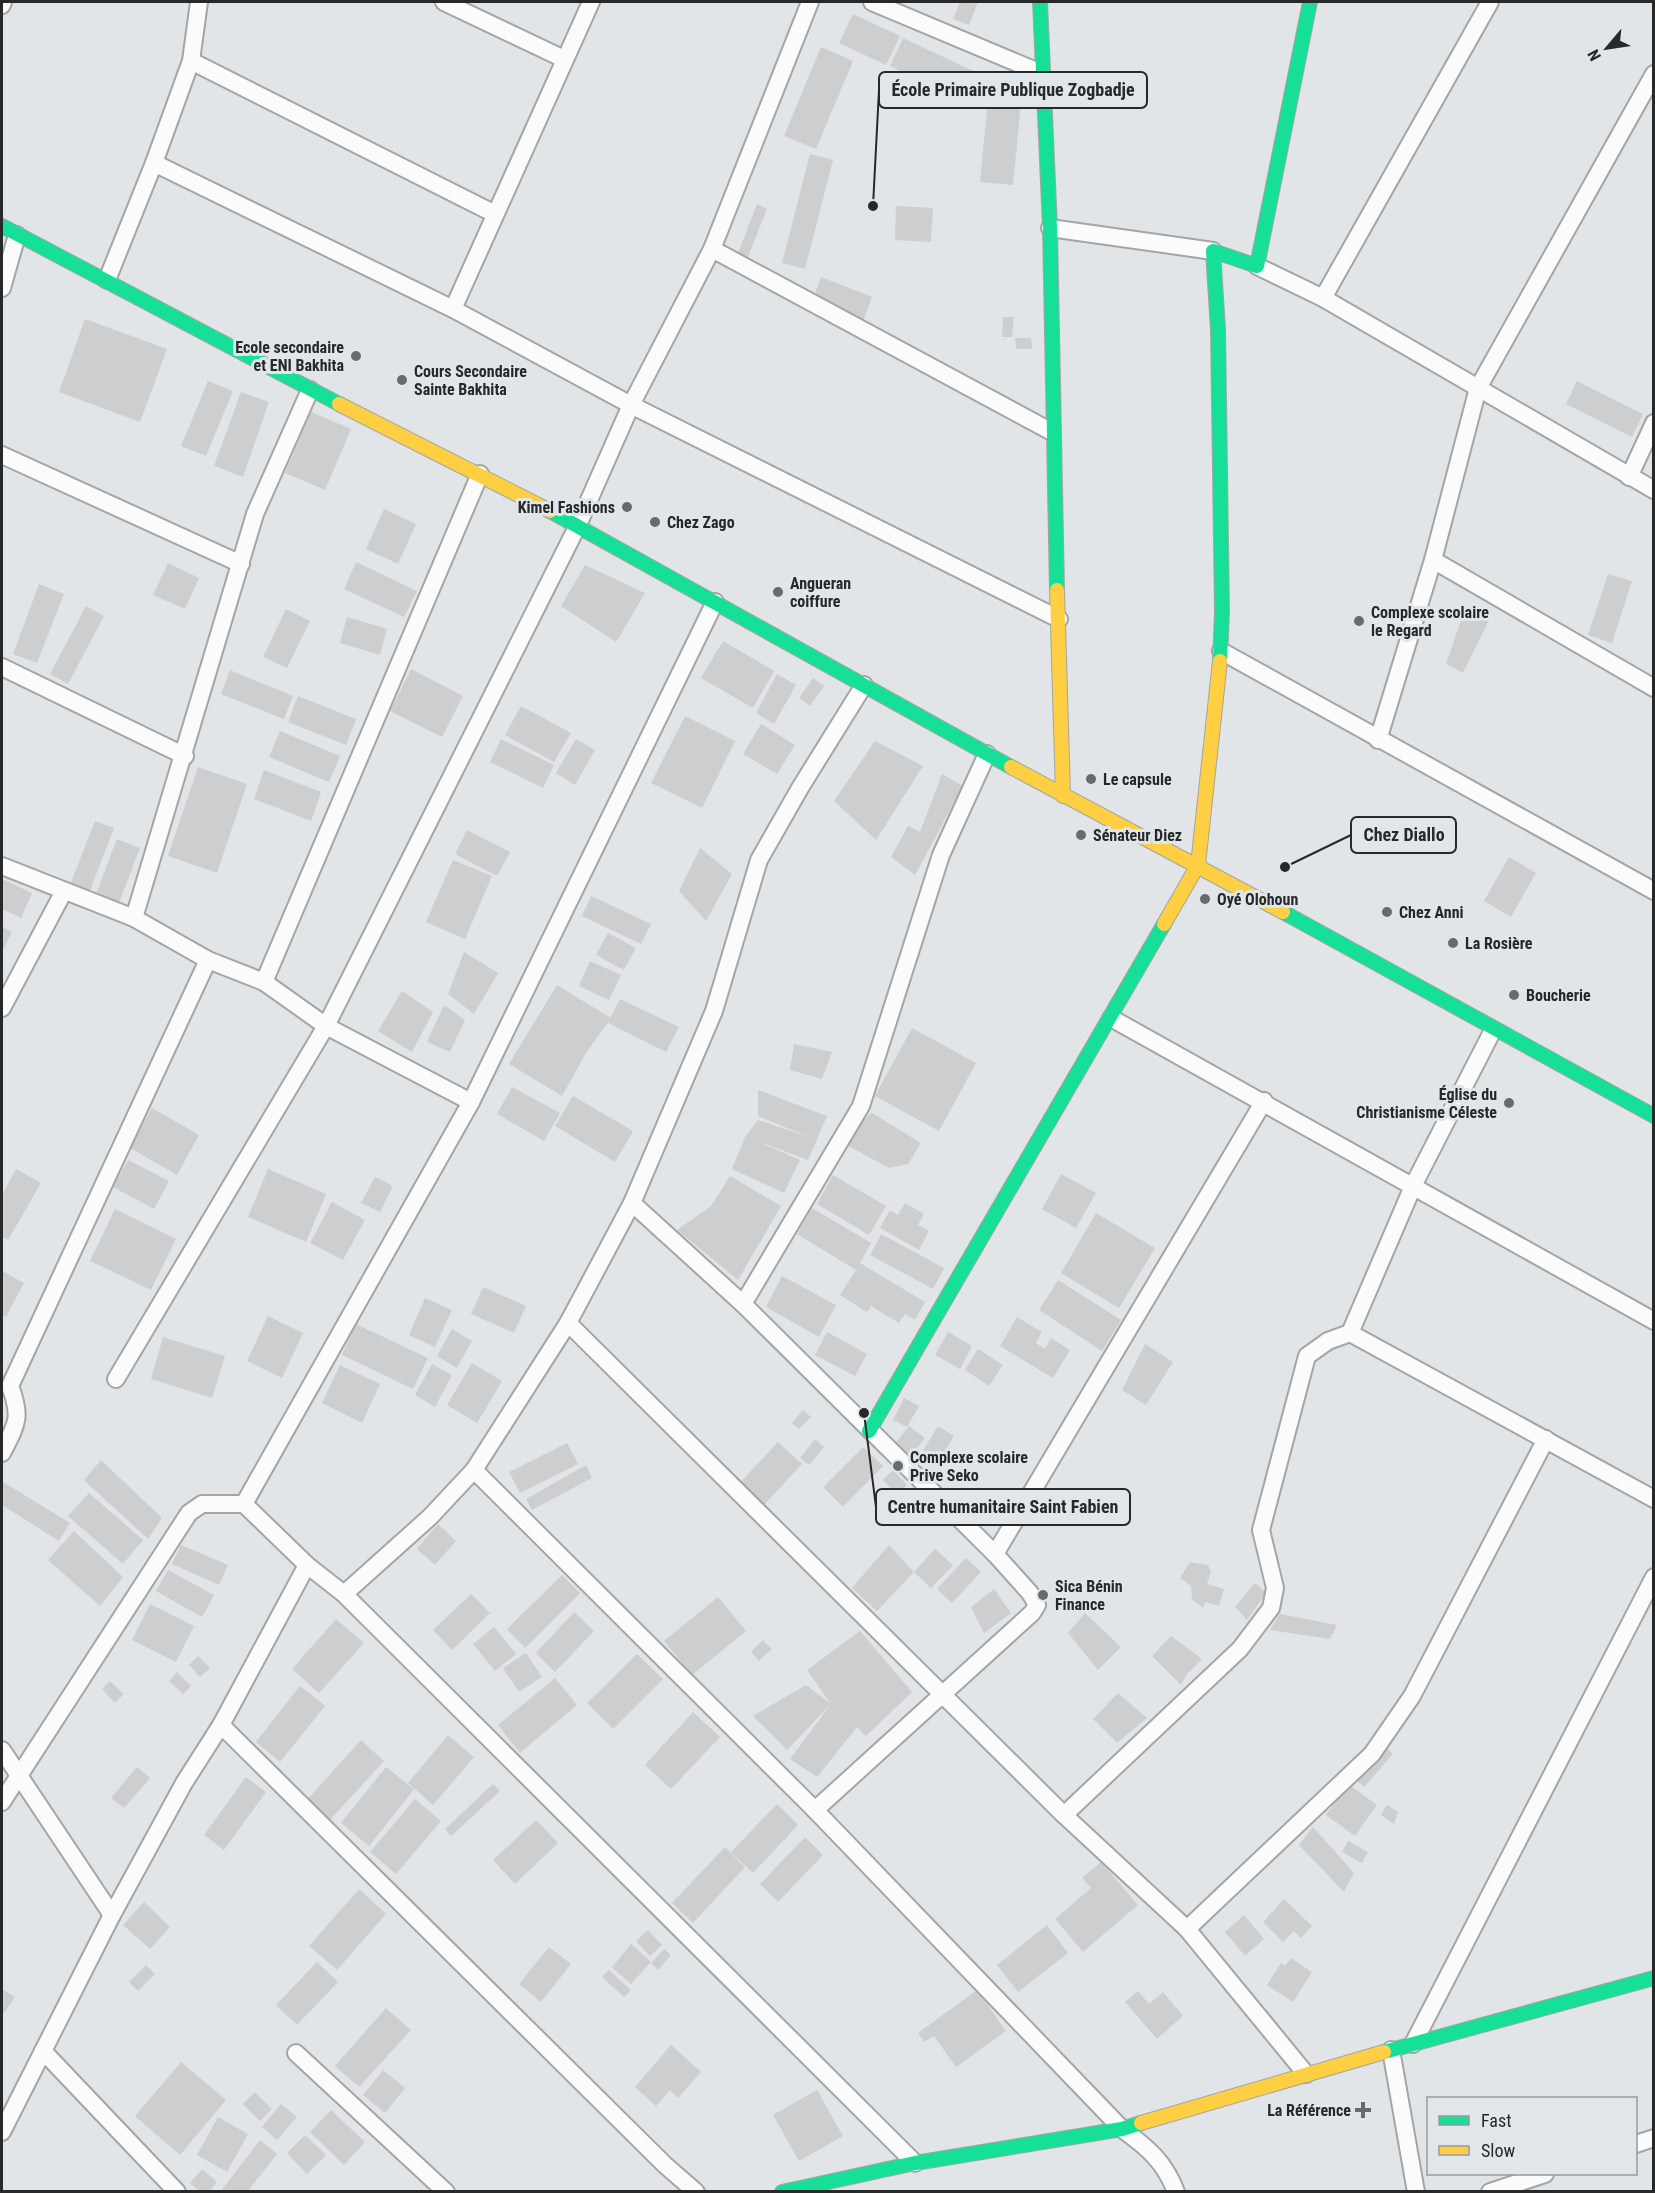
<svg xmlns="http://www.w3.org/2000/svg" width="1655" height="2193" viewBox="0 0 1655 2193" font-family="'Roboto Condensed',sans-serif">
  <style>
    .building { fill: #cdced0 }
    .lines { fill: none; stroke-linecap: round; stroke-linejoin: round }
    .street-casing { stroke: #a3a5a6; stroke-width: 20 }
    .fast-casing { stroke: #a3a5a6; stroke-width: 16 }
    .slow-casing { stroke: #a3a5a6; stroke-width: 16 }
    .street { stroke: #fbfbfb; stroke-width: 16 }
    .fast { stroke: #16e098; stroke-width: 14 }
    .slow { stroke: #ffcf43; stroke-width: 14 }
    .poi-dot { fill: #686a6c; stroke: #e0e6e9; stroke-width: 2 }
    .labels { text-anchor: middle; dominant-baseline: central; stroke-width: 6; stroke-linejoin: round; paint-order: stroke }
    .poi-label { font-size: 16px; font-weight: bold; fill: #26282a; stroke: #e0e6e9; text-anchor: start }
    .leader { fill: none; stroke: #26282a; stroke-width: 2 }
    .callout-dot { fill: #26282a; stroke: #e0e6e9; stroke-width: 2 }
    .callout { fill: #e0e6e9; stroke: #26282a; stroke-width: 2 }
    .callout-label { font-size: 18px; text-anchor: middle; font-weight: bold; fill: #26282a }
  </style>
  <rect width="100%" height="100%" fill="#e2e5e7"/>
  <g class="building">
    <path d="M960 2H978L969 25 953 19Z"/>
    <path d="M853 14 900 36 886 65 839 43Z"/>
    <path d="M903 38 986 77 972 106 890 66Z"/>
    <path d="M821 47 853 61 816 149 784 136Z"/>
    <path d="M989 90 1022 93 1013 185 980 182Z"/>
    <path d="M810 154 833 160 805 269 782 263Z"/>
    <path d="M757 204 767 209 748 257 738 253Z"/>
    <path d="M896 206 933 208 931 242 895 240Z"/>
    <path d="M821 277 872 297 863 321 812 302Z"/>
    <path d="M1003 317H1014L1012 337H1002Z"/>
    <path d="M85 319 167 349 140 422 59 392Z"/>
    <path d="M1015 338H1031L1032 349H1016Z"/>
    <path d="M208 381 233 391 206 456 181 446Z"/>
    <path d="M1577 381 1643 414 1632 437 1566 404Z"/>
    <path d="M241 392 269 402 243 477 214 466Z"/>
    <path d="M311 412 351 429 325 490 285 473Z"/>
    <path d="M384 509 416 524 398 564 366 549Z"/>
    <path d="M356 562 417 591 404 617 344 589Z"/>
    <path d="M168 563 199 578 185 609 153 595Z"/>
    <path d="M585 565 645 593 616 642 561 606Z"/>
    <path d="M1608 574 1632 581 1612 643 1588 635Z"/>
    <path d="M39 584 64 594 37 663 13 654Z"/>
    <path d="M1466 605 1490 618 1463 673 1446 664Z"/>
    <path d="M86 606 104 616 68 684 50 674Z"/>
    <path d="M286 609 310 621 287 668 263 657Z"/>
    <path d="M347 617 387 629 380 655 340 643Z"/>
    <path d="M723 641 774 671 753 708 701 678Z"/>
    <path d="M411 669 463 696 442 737 390 711Z"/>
    <path d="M230 670 293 696 284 719 221 694Z"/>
    <path d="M777 674 796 685 774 724 756 713Z"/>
    <path d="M813 678 824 686 810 706 799 698Z"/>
    <path d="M298 696 356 719 346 745 288 722Z"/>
    <path d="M521 706 571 733 554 762 505 735Z"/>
    <path d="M685 716 735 741 702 808 651 783Z"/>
    <path d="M761 724 795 745 777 774 743 754Z"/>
    <path d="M280 731 340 756 329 782 269 757Z"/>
    <path d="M501 739 554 765 543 788 490 762Z"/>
    <path d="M576 739 595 750 575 785 556 773Z"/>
    <path d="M875 741 923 766 876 840 834 801Z"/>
    <path d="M198 767 247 784 217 873 168 856Z"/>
    <path d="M264 770 321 792 311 821 254 799Z"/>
    <path d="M942 774 963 786 915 875 891 857 908 826 920 832Z"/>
    <path d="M95 821 114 828 89 893 70 885Z"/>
    <path d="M467 830 510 852 497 876 455 854Z"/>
    <path d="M117 839 140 848 119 903 96 894Z"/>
    <path d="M700 848 732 874 706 921 679 891Z"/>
    <path d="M1509 857 1536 873 1511 917 1484 901Z"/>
    <path d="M453 860 492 876 465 939 426 922Z"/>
    <path d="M2 879 32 893 21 918 2 909Z"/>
    <path d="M591 896 651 924 641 944 582 916Z"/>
    <path d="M2 927 12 932 2 952Z"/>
    <path d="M608 933 636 948 624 970 596 955Z"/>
    <path d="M464 952 498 973 474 1014 448 994Z"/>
    <path d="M590 961 621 975 609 1000 579 986Z"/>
    <path d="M557 985 611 1018 586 1053 562 1096 509 1064Z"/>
    <path d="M402 991 433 1012 412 1052 378 1031Z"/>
    <path d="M620 999 679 1027 666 1052 608 1023Z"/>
    <path d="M444 1005 465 1020 450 1052 427 1042Z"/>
    <path d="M912 1028 976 1063 939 1131 875 1096Z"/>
    <path d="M794 1044 832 1052 822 1079 790 1070Z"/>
    <path d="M512 1087 560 1113 544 1141 497 1114Z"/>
    <path d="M758 1090 827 1116 808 1160 757 1141 800 1160 784 1193 732 1169 745 1137 758 1120 809 1137 758 1116Z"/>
    <path d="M573 1096 633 1131 615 1162 555 1126Z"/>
    <path d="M152 1108 199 1135 177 1175 130 1148Z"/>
    <path d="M872 1113 921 1143 908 1164 889 1168 843 1143 852 1128Z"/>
    <path d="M128 1160 169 1181 154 1209 113 1187Z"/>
    <path d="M16 1169 41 1183 8 1240 2 1237V1195Z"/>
    <path d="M268 1169 326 1194 306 1242 248 1217Z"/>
    <path d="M1061 1174 1096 1193 1076 1228 1042 1209Z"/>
    <path d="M833 1175 886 1206 869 1235 817 1204Z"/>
    <path d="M730 1176 781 1206 738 1280 677 1230 711 1206Z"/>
    <path d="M375 1177 393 1186 380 1212 361 1203Z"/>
    <path d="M332 1202 365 1220 343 1260 310 1243Z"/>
    <path d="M905 1203 924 1214 918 1225 929 1231 919 1250 880 1228 890 1210 898 1215Z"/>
    <path d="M812 1208 871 1243 860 1263 925 1302 915 1320 905 1314 899 1323 871 1306 867 1312 840 1295 856 1270 797 1234Z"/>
    <path d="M115 1209 176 1239 151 1290 90 1261Z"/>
    <path d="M1096 1213 1155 1248 1119 1308 1061 1273Z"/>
    <path d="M881 1234 944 1268 933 1289 870 1255Z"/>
    <path d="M2 1271 24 1283 6 1317 2 1314Z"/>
    <path d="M782 1276 836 1305 819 1337 766 1307Z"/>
    <path d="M1058 1280 1121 1320 1102 1351 1039 1310Z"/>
    <path d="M483 1287 526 1306 514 1333 471 1314Z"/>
    <path d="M425 1298 452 1310 435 1347 409 1335Z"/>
    <path d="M268 1316 303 1333 282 1378 247 1361Z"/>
    <path d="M1017 1317 1042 1332 1036 1343 1045 1349 1051 1338 1070 1350 1053 1378 1000 1346Z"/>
    <path d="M356 1324 428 1358 413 1389 342 1355Z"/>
    <path d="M452 1329 472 1341 457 1368 437 1356Z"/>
    <path d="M827 1332 867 1354 855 1376 815 1355Z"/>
    <path d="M948 1332 972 1346 960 1369 935 1355Z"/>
    <path d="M163 1337 225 1356 212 1398 151 1379Z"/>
    <path d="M1145 1344 1173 1362 1146 1405 1122 1390Z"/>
    <path d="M978 1349 1003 1365 989 1386 965 1370Z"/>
    <path d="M472 1363 502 1381 477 1423 447 1405Z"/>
    <path d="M432 1364 452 1375 435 1407 415 1395Z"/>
    <path d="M340 1365 380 1384 362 1423 322 1403Z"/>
    <path d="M904 1398 919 1406 907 1427 893 1420Z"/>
    <path d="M803 1410 811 1417 799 1429 792 1423Z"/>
    <path d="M909 1426 925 1438 910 1457 894 1445Z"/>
    <path d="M938 1426 954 1436 935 1467 919 1457Z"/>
    <path d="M815 1439 824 1447 809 1465 800 1458Z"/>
    <path d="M778 1442 802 1464 761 1508 737 1486Z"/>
    <path d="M567 1443 578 1464 520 1493 509 1472Z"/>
    <path d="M863 1447 883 1466 843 1507 823 1487Z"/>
    <path d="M101 1460 162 1518 148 1539 84 1480Z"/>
    <path d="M586 1465 592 1478 532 1510 526 1499Z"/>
    <path d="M893 1470 907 1485 897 1495 883 1480Z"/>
    <path d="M3 1482 70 1523 59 1541 2 1505Z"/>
    <path d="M89 1493 143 1540 123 1564 68 1516Z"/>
    <path d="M438 1524 456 1541 435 1565 417 1549Z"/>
    <path d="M74 1531 123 1577 100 1606 48 1560Z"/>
    <path d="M181 1545 228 1565 219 1585 172 1564Z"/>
    <path d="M889 1545 914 1572 877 1611 852 1588Z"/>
    <path d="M935 1549 953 1565 931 1588 914 1572Z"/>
    <path d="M966 1558 981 1572 952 1603 937 1589Z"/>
    <path d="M1190 1562 1208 1565 1211 1572 1207 1584 1224 1589 1219 1606 1206 1602 1203 1608 1192 1599 1191 1586 1180 1578Z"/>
    <path d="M168 1570 214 1595 202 1617 156 1591Z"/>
    <path d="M562 1575 580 1593 525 1648 507 1629Z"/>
    <path d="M1255 1583 1266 1593 1247 1620 1235 1607Z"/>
    <path d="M994 1589 1011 1613 984 1633 971 1607Z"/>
    <path d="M471 1594 490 1613 452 1650 433 1630Z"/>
    <path d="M718 1597 746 1631 692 1675 664 1641Z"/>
    <path d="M150 1604 194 1626 176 1662 132 1640Z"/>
    <path d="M574 1612 594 1631 555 1672 536 1653Z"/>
    <path d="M1085 1613 1121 1647 1098 1670 1068 1633Z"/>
    <path d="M1280 1614 1337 1625 1330 1639 1270 1630Z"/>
    <path d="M336 1619 364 1643 319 1693 292 1669Z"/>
    <path d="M494 1627 516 1654 495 1671 473 1644Z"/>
    <path d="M860 1631 912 1692 866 1736 857 1727 817 1777 790 1759 831 1704 787 1750 753 1716 806 1685 831 1704 807 1670Z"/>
    <path d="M1171 1636 1202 1659 1187 1674 1181 1685 1152 1656Z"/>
    <path d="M763 1640 772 1649 759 1661 751 1652Z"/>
    <path d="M526 1653 542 1677 519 1692 503 1668Z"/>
    <path d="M637 1654 663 1679 613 1729 587 1703Z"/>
    <path d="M198 1656 210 1668 200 1677 189 1665Z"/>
    <path d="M177 1672 191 1686 183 1694 169 1681Z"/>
    <path d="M555 1678 577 1705 520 1753 498 1725Z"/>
    <path d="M110 1681 124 1694 115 1703 102 1689Z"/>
    <path d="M300 1686 325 1706 280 1762 256 1742Z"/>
    <path d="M1118 1693 1147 1718 1117 1743 1093 1719Z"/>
    <path d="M693 1712 720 1737 671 1789 645 1765Z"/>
    <path d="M448 1735 474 1757 433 1805 408 1783Z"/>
    <path d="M361 1740 384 1761 329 1821 306 1801Z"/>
    <path d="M1385 1746 1393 1754 1364 1787 1356 1780Z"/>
    <path d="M137 1767 150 1778 124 1808 111 1798Z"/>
    <path d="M386 1767 414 1789 369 1846 341 1823Z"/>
    <path d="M246 1777 266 1792 224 1850 204 1835Z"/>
    <path d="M493 1784 500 1791 451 1836 445 1829Z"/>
    <path d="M1348 1784 1377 1805 1355 1836 1326 1815Z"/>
    <path d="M415 1799 441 1821 396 1874 370 1852Z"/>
    <path d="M777 1804 798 1825 753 1873 731 1852Z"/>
    <path d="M1387 1805 1398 1812 1394 1824 1381 1815Z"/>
    <path d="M536 1820 558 1843 515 1884 493 1860Z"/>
    <path d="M1313 1827 1354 1873 1344 1892 1299 1845Z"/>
    <path d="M805 1837 823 1855 778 1902 760 1884Z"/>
    <path d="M1348 1841 1368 1852 1362 1863 1342 1852Z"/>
    <path d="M725 1847 745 1867 693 1923 672 1903Z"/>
    <path d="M1101 1862 1138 1905 1083 1952 1055 1919 1091 1888 1082 1878Z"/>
    <path d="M359 1889 386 1914 337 1970 309 1946Z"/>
    <path d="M1284 1899 1312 1926 1301 1938 1294 1931 1283 1942 1263 1922Z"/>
    <path d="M144 1902 170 1927 150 1949 123 1925Z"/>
    <path d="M1244 1915 1264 1939 1245 1956 1225 1932Z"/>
    <path d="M1047 1925 1068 1953 1018 1992 997 1965Z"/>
    <path d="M648 1930 662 1945 650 1956 636 1941Z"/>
    <path d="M631 1944 651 1962 631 1984 612 1967Z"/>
    <path d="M549 1947 571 1964 541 2002 519 1984Z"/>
    <path d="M664 1949 671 1955 658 1970 651 1963Z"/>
    <path d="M1291 1958 1312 1972 1293 2002 1267 1985 1281 1963 1285 1966Z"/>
    <path d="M317 1962 338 1982 297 2025 276 2005Z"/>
    <path d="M146 1965 155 1974 138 1991 129 1982Z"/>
    <path d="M609 1970 631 1990 624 1997 602 1977Z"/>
    <path d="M2 1989 15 1997 4 2013 2 2011Z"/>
    <path d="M977 1990 1006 2031 956 2067 934 2036 924 2042 918 2033Z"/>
    <path d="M1138 1991 1149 2004 1163 1992 1183 2016 1157 2039 1125 2002Z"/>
    <path d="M386 2008 411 2030 359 2087 335 2066Z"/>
    <path d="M671 2045 701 2072 678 2098 670 2090 656 2106 635 2087Z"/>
    <path d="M181 2062 226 2100 180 2155 135 2116Z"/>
    <path d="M383 2070 405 2088 385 2113 363 2095Z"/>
    <path d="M817 2090 843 2136 799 2161 773 2115Z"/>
    <path d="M255 2092 272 2109 260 2121 243 2104Z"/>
    <path d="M281 2104 297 2117 277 2140 262 2127Z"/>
    <path d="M331 2110 365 2142 344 2165 310 2132Z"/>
    <path d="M218 2117 248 2134 227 2172 197 2155Z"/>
    <path d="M305 2135 326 2155 307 2174 287 2153Z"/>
    <path d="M260 2140 277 2154 247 2192H220Z"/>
    <path d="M202 2169 217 2182 209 2192H200L190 2183Z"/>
  </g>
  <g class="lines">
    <defs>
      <g id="street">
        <path d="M444 2 564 59"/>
        <path d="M872 2 1041 73"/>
        <path d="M2 5 3 2"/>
        <path d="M191 61 495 214"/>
        <path d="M154 163 453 309 631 405 1059 619"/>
        <path d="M1050 228 1213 251"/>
        <path d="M712 249 1052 432"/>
        <path d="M1257 266 1323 298 1654 490"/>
        <path d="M107 280 154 163 191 61 199 2"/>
        <path d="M2 288 17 235"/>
        <path d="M1323 298 1490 2"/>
        <path d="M453 309 591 2"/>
        <path d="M2 455 241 564"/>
        <path d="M1629 477 1654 423"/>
        <path d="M1433 560 1654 688"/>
        <path d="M1221 651 1654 891"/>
        <path d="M2 667 185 756"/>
        <path d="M1378 740 1433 560 1478 388 1654 74"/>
        <path d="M2 866 134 918 208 960 264 982 326 1026 471 1102"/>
        <path d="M134 918 255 514 310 390"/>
        <path d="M264 982 480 474"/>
        <path d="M2 1008 64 891"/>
        <path d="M1111 1018 1654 1321"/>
        <path d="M632 1203 743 1304 995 1554 1030 1593 1037 1605 1032 1613 815 1810"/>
        <path d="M743 1304 861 1106 941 855 987 754"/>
        <path d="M568 1323 1064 1815 1187 1929 1306 2074"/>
        <path d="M1350 1333 1654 1499"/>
        <path d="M116 1379 326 1026 578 525 631 405 712 249 810 2"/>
        <path d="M2 1453C17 1424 22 1417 10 1386L208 960"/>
        <path d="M474 1470 815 1810 1122 2129C1147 2147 1165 2162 1176 2192"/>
        <path d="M244 1504 471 1102 715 602"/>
        <path d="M995 1554 1264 1101"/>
        <path d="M344 1594 430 1517 474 1470 568 1323 632 1203 714 1011 759 860 800 788 864 685"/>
        <path d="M221 1725 665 2165 696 2192"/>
        <path d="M2 1750 112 1915"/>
        <path d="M2 1802 189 1513 202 1504H244L307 1565 344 1594 915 2163"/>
        <path d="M1064 1815 1240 1649 1271 1608 1275 1588 1261 1530 1307 1356 1328 1341 1350 1333 1414 1184 1493 1030"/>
        <path d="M1187 1929 1372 1754 1412 1696 1546 1439"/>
        <path d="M1413 2044 1654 1577"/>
        <path d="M1391 2050 1416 2192"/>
        <path d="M43 2051 177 2192"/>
        <path d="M296 2053 446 2192"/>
        <path d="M2 2132 112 1915 184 1783 221 1725 307 1565"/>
        <path d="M1636 2144 1654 2138"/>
        <path d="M1490 2192 1545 2174"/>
      </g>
      <g id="fast">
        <path d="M1040 2 1050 228 1057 590"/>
        <path d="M2 226 339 404"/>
        <path d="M550 511 1011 767"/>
        <path d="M1220 661 1222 612 1218 329 1213 251 1257 266 1310 2"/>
        <path d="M1283 912 1654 1116"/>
        <path d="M869 1431 1164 924"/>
        <path d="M1384 2052 1654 1978"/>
        <path d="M782 2192 915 2163 1122 2129 1141 2123"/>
      </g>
      <g id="slow">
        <path d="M339 404 550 511"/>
        <path d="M1057 590 1063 796"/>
        <path d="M1011 767 1283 912"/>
        <path d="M1164 924 1198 865 1220 661"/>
        <path d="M1141 2123 1384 2052"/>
      </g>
    </defs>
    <use href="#street" class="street-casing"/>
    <use href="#fast" class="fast-casing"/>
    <use href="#slow" class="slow-casing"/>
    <use href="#street" class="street"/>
    <use href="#fast" class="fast"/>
    <use href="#slow" class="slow"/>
  </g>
  <g class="poi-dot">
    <circle cx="356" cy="356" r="6"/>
    <circle cx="402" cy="380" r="6"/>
    <circle cx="627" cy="507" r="6"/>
    <circle cx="655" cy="522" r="6"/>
    <circle cx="778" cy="592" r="6"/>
    <circle cx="1359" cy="621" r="6"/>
    <circle cx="1091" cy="779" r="6"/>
    <circle cx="1081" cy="835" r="6"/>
    <circle cx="1205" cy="899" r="6"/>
    <circle cx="1387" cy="912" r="6"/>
    <circle cx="1453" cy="943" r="6"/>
    <circle cx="1514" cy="995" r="6"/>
    <circle cx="1509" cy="1103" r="6"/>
    <circle cx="898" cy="1466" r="6"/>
    <circle cx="1043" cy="1595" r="6"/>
    <path d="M1360 2101h6v6h6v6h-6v6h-6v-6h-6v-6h6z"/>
  </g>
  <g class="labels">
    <g class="poi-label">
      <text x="344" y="347" text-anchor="end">Ecole secondaire<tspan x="344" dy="18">et ENI Bakhita</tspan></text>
      <text x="414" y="371">Cours Secondaire<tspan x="414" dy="18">Sainte Bakhita</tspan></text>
      <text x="615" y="507" text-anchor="end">Kimel Fashions</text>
      <text x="667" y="522">Chez Zago</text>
      <text x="790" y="583">Angueran<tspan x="790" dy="18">coiffure</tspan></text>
      <text x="1371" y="612">Complexe scolaire<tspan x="1371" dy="18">le Regard</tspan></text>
      <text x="1103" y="779">Le capsule</text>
      <text x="1093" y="835">Sénateur Diez</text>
      <text x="1217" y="899">Oyé Olohoun</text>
      <text x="1399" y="912">Chez Anni</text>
      <text x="1465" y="943">La Rosière</text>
      <text x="1526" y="995">Boucherie</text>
      <text x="1497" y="1094" text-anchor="end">Église du<tspan x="1497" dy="18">Christianisme Céleste</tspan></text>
      <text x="910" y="1457">Complexe scolaire<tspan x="910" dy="18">Prive Seko</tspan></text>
      <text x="1055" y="1586">Sica Bénin<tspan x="1055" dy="18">Finance</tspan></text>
      <text x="1351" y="2110" text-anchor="end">La Référence</text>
    </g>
  </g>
  <path class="leader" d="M873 206L879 90M1285 867L1351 835M864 1413L876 1507"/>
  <g class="callout-dot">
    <circle cx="873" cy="206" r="6"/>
    <circle cx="1285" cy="867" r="6"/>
    <circle cx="864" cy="1413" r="6"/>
  </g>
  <g class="callout">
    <rect x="879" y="72" width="268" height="36" rx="6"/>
    <rect x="1351" y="817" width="105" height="36" rx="6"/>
    <rect x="876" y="1489" width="254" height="36" rx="6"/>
  </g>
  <g class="callout-label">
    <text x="1013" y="96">École Primaire Publique Zogbadje</text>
    <text x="1404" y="841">Chez Diallo</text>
    <text x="1003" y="1513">Centre humanitaire Saint Fabien</text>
  </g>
  <rect width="1655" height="2193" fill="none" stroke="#26282a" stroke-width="6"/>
  <rect x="1427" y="2097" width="210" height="78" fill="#e0e6e9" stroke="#969a9d" stroke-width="1.5"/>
  <rect x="1439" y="2116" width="30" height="9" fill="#16e098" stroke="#969a9d" stroke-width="1.5"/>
  <text x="1481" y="2127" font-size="18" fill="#26282a">Fast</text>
  <rect x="1439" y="2146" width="30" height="9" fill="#ffcf43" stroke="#969a9d" stroke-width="1.5"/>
  <text x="1481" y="2157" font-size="18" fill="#26282a">Slow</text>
  <g transform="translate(1607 48) rotate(241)" stroke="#e0e6e9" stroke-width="4.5" paint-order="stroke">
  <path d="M0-4.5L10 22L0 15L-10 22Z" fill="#26282a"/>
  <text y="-9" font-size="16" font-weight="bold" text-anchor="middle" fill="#26282a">N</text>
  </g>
</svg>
